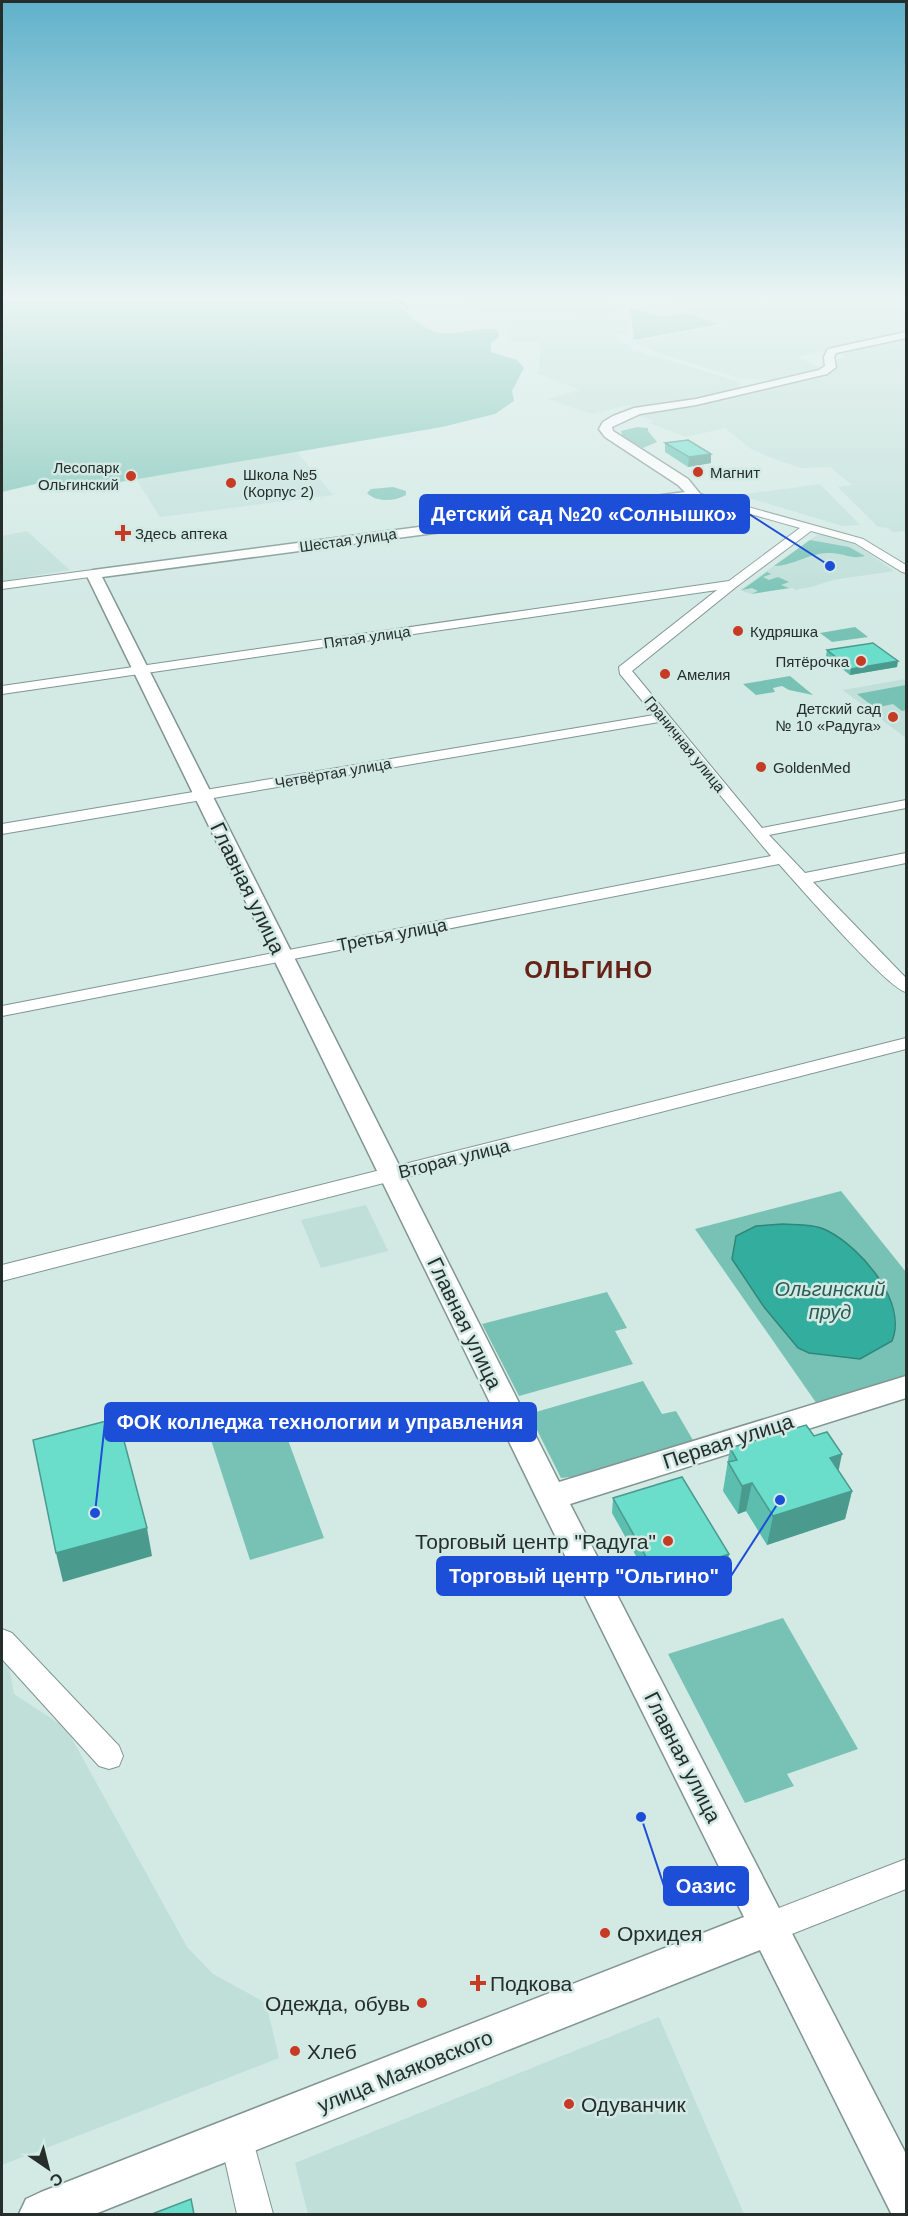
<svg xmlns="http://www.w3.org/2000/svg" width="908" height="2216" viewBox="0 0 908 2216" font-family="Helvetica,sans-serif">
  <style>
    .built { fill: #bfdfd8 }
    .green { fill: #78c2b5 }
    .water { fill: #33ad9d; stroke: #2f877b; stroke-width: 1.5 }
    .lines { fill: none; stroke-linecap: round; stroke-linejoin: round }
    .stream { stroke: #2f877b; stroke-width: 2 }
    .minor-casing { stroke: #819591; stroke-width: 2 }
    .tertiary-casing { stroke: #819591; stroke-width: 3 }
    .minor { fill: #fff; fill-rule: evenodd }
    .tertiary { fill: #fff; fill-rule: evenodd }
    .wall { fill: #5bbeaf }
    .shaded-wall { fill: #4a9b8e }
    .building { fill: #6addcb; stroke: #4a9b8e; stroke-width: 1.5 }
    .poi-dot { fill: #c73b25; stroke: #d2e9e4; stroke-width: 2 }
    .labels { text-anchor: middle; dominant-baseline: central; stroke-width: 5; stroke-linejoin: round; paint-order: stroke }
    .far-poi-label { font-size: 15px; fill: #262e2c; stroke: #d2e9e4; text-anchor: start }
    .far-street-label { font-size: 15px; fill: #262e2c; stroke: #d2e9e4 }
    .street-label { font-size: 18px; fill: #262e2c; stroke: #d2e9e4 }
    .water-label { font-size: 20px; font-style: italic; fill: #2b5c54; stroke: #d2e9e4 }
    .near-street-label { font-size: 21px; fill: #262e2c; stroke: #d2e9e4 }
    .near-poi-label { font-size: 21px; fill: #262e2c; stroke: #d2e9e4; text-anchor: start }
    .district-label { font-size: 24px; font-weight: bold; letter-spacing: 1.5px; fill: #662217; stroke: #d2e9e4 }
    .leader { fill: none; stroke: #1d4ed8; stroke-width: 2 }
    .callout-dot { fill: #1d4ed8; stroke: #d2e9e4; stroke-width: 2 }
    .callout { fill: #1d4ed8; stroke: #1d4ed8; stroke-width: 2 }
    .callout-label { font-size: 20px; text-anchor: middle; font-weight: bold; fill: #fff }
  </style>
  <rect width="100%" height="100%" fill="#d2e9e4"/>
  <g class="built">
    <path d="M429 299H608L615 302V317L488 316 454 299 436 302Z"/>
    <path d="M659 299H906V333L797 357 823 368 820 370 770 380 739 378 659 353 634 342 725 325Z"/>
    <path d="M505 320 629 321 626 334H614L621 342 630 346 627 348 737 381 743 390 690 402H672L639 408 629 405 592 414 547 399 580 390 536 373 539 371 541 342H508Z"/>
    <path d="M906 338V531L893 532 888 528 878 527 838 487 852 485 830 467 801 468 777 460 751 449 725 428 686 437 649 423 654 421 637 415 679 405 688 408 827 374 835 368 834 360 847 357 837 353Z"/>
    <path d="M297 452 333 495 160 517 136 479Z"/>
    <path d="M820 484 860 525 843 526 739 495Z"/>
    <path d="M27 531 63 564 70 570 2 581V536Z"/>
    <path d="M817 535H827L857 545 894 571 833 580 811 587 795 590 793 588 750 594 740 590Z"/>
    <path d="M906 679V738L843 690Z"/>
    <path d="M366 1205 388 1251 321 1268 301 1220Z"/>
    <path d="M2 1651 7 1655 14 1694 66 1728 187 1947 213 1974 266 2003 279 2058 2 2165Z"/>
    <path d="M659 2017 744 2214H308L295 2163Z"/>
  </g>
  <g class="green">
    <path d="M2 299H393C407 312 421 329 440 333 457 336 478 326 498 330L499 337 491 343V352L517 360 524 368 512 391 514 401 495 414 442 427 68 491 44 482 2 492Z"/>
    <path d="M630 308 664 317 688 313 720 324 634 340Z"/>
    <path d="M637 427 648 428V431L657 442 643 448 622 436 621 431Z"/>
    <path d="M393 487 406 491V495C395 501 377 503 367 493L371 489Z"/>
    <path d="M810 540 849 547 865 556C851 560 842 552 828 553 810 553 792 566 774 566Z"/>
    <path d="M767 572 771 574 763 577 769 580 778 577 789 582 781 585 789 588 751 594 758 591 752 588 742 590Z"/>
    <path d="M855 627 868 637 832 642 820 633Z"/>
    <path d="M790 676 813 695 789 690 782 686 773 688 775 692 756 695 743 684Z"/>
    <path d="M906 685V710L902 711 893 704 875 708 857 694Z"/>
    <path d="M841 1191 906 1272V1377L817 1404 695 1229Z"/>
    <path d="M607 1292 627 1328 615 1331 633 1364 519 1396 482 1324Z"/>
    <path d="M643 1381 662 1414 676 1411 694 1442 589 1475 561 1478 529 1414Z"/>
    <path d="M281 1421 324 1538 250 1560 211 1440Z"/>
    <path d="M783 1618 858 1749 787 1774 794 1786 745 1803 668 1654Z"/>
  </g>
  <path class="water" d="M783 1224C798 1225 815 1224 828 1231 861 1248 908 1302 892 1341L860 1359 809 1353 798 1348 764 1307 732 1259 736 1236 756 1226Z"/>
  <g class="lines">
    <path class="stream" d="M398 299 408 309"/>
    <defs>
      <g id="minor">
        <path d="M694 492 863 539 906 565V573L902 572 855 543 811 531 736 587 632 671 762 828 906 800V808L769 835 805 873 906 853V863L813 882 906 978V992C888 989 798 885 779 864L2 1016V1006L771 856 659 722 2 834V824L654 715 620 674 619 667 717 590 2 694V686L729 581 800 528 690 497V493Z"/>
        <path d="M93 570 99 574 97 576 2 589V582Z"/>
        <path d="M906 1038V1049L2 1281V1265Z"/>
        <path d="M2 1629 12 1633 119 1746 123 1756 119 1766 109 1769 99 1766 2 1659Z"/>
        <path d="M906 1859V1889L769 1943 758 1938 753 1927 758 1916Z"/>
        <path d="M237 2121 249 2126 273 2214H237L220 2138 225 2126Z"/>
      </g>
      <path id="tertiary" d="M906 332V338L836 353 834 357 836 367 827 374 696 405 640 414 612 427 613 431 688 479 701 495 699 498 102 577 559 1482 906 1376V1398L570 1504 906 2154V2214L891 2213 760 1950 95 2214H19L26 2199 41 2192 744 1917 536 1497 86 574 93 570 685 492 678 485 605 437 599 429 603 422 613 416 634 408 696 399 819 370 825 366 824 357 828 349Z"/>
    </defs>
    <use href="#minor" class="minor-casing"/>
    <use href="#tertiary" class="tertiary-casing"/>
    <use href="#minor" class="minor"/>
    <use href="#tertiary" class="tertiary"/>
  </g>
  <g class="wall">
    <path d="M665 443 711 463 688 467 665 452Z"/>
    <path d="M827 650 897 667 850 675 826 656Z"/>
    <path d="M730 1448 838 1471 852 1491 845 1519 767 1545 746 1511 738 1514 723 1491Z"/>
    <path d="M613 1498 729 1554 726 1569 656 1592 612 1513Z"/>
  </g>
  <g class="shaded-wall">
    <path d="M711 454V463L688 467 689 457Z"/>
    <path d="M898 661 897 667 850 675 851 669Z"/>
    <path d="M842 1454 836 1483 830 1458Z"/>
    <path d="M752 1483 746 1511 738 1514 742 1486Z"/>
    <path d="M852 1491 845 1519 767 1545 773 1516Z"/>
    <path d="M147 1528 152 1556 63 1582 56 1553Z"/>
    <path d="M729 1554 726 1569 656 1592 658 1578Z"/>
  </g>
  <g class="building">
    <path d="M688 440 711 454 689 457 665 443Z"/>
    <path d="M873 643 898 661 851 669 827 650Z"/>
    <path d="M118 1418 147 1528 56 1553 33 1440Z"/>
    <path d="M806 1425 814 1436 827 1432 842 1454 830 1458 852 1491 773 1516 752 1483 742 1486 728 1462 737 1460 730 1448Z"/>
    <path d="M682 1477 729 1554 658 1578 613 1498Z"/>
    <path d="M191 2199 194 2214H152Z"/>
  </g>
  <linearGradient id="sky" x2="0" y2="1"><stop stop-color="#5fb1ca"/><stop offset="0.49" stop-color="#ebf5f3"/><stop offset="1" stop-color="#ebf5f3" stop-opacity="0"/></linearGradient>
  <rect width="908" height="609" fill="url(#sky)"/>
  <g class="poi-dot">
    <circle cx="698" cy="472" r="6"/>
    <circle cx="131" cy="476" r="6"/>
    <circle cx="231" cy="483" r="6"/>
    <path d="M120 524h6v6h6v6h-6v6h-6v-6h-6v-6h6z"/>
    <circle cx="738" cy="631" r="6"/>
    <circle cx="861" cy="661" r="6"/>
    <circle cx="665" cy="674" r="6"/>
    <circle cx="893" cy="717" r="6"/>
    <circle cx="761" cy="767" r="6"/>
    <circle cx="668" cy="1541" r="6"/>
    <circle cx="605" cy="1933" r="6"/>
    <path d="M475 1974h6v6h6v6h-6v6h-6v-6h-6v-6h6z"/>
    <circle cx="422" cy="2003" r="6"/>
    <circle cx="295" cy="2051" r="6"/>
    <circle cx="569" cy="2104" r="6"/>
  </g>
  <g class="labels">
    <g class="far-poi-label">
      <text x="119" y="467" text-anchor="end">Лесопарк<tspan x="119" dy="17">Ольгинский</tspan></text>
      <text x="710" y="472">Магнит</text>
      <text x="243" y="474">Школа №5<tspan x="243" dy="17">(Корпус 2)</tspan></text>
      <text x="135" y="533">Здесь аптека</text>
      <text x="750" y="631">Кудряшка</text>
      <text x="849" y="661" text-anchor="end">Пятёрочка</text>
      <text x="677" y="674">Амелия</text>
      <text x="881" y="708" text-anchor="end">Детский сад<tspan x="881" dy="17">№ 10 «Радуга»</tspan></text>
      <text x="773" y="767">GoldenMed</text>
    </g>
    <g class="far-street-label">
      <text transform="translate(348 540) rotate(-8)">Шестая улица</text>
      <text transform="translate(367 637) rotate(-8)">Пятая улица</text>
      <text transform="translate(685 744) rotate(51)">Граничная улица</text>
      <text transform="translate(333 773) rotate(-10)">Четвёртая улица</text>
    </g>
    <g class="street-label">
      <text transform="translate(392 935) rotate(-11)">Третья улица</text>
      <text transform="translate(454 1159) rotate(-14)">Вторая улица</text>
    </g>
    <g class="water-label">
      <text x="830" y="1289">Ольгинский<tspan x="830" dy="23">пруд</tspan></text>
    </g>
    <g class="near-street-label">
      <text transform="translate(248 888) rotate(64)">Главная улица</text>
      <text transform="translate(465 1323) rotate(64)">Главная улица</text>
      <text transform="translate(728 1441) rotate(-18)">Первая улица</text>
      <text transform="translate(683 1757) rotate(63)">Главная улица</text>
      <text transform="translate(405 2071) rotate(-22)">улица Маяковского</text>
    </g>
    <g class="near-poi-label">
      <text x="656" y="1541" text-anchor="end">Торговый центр "Радуга"</text>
      <text x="617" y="1933">Орхидея</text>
      <text x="490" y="1983">Подкова</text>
      <text x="410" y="2003" text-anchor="end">Одежда, обувь</text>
      <text x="307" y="2051">Хлеб</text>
      <text x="581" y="2104">Одуванчик</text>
    </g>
    <g class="district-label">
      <text x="589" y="969">ОЛЬГИНО</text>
    </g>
  </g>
  <path class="leader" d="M830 566L749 514M95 1513L105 1422M780 1500L731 1576M641 1817L664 1886"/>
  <g class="callout-dot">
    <circle cx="830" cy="566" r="6"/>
    <circle cx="95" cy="1513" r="6"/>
    <circle cx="780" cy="1500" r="6"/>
    <circle cx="641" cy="1817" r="6"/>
  </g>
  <g class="callout">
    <rect x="420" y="495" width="329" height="38" rx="6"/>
    <rect x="105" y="1403" width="431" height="38" rx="6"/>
    <rect x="437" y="1557" width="294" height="38" rx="6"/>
    <rect x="664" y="1867" width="84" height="38" rx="6"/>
  </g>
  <g class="callout-label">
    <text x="584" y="521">Детский сад №20 «Солнышко»</text>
    <text x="320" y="1429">ФОК колледжа технологии и управления</text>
    <text x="584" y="1583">Торговый центр "Ольгино"</text>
    <text x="706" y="1893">Оазис</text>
  </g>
  <rect width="908" height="2216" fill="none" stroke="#262e2c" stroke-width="6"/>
  <g transform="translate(48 2168) rotate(145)" stroke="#d2e9e4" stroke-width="4.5" paint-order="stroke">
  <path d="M0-4.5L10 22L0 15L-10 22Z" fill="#262e2c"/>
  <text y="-9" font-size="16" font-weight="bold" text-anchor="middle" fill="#262e2c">С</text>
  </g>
</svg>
